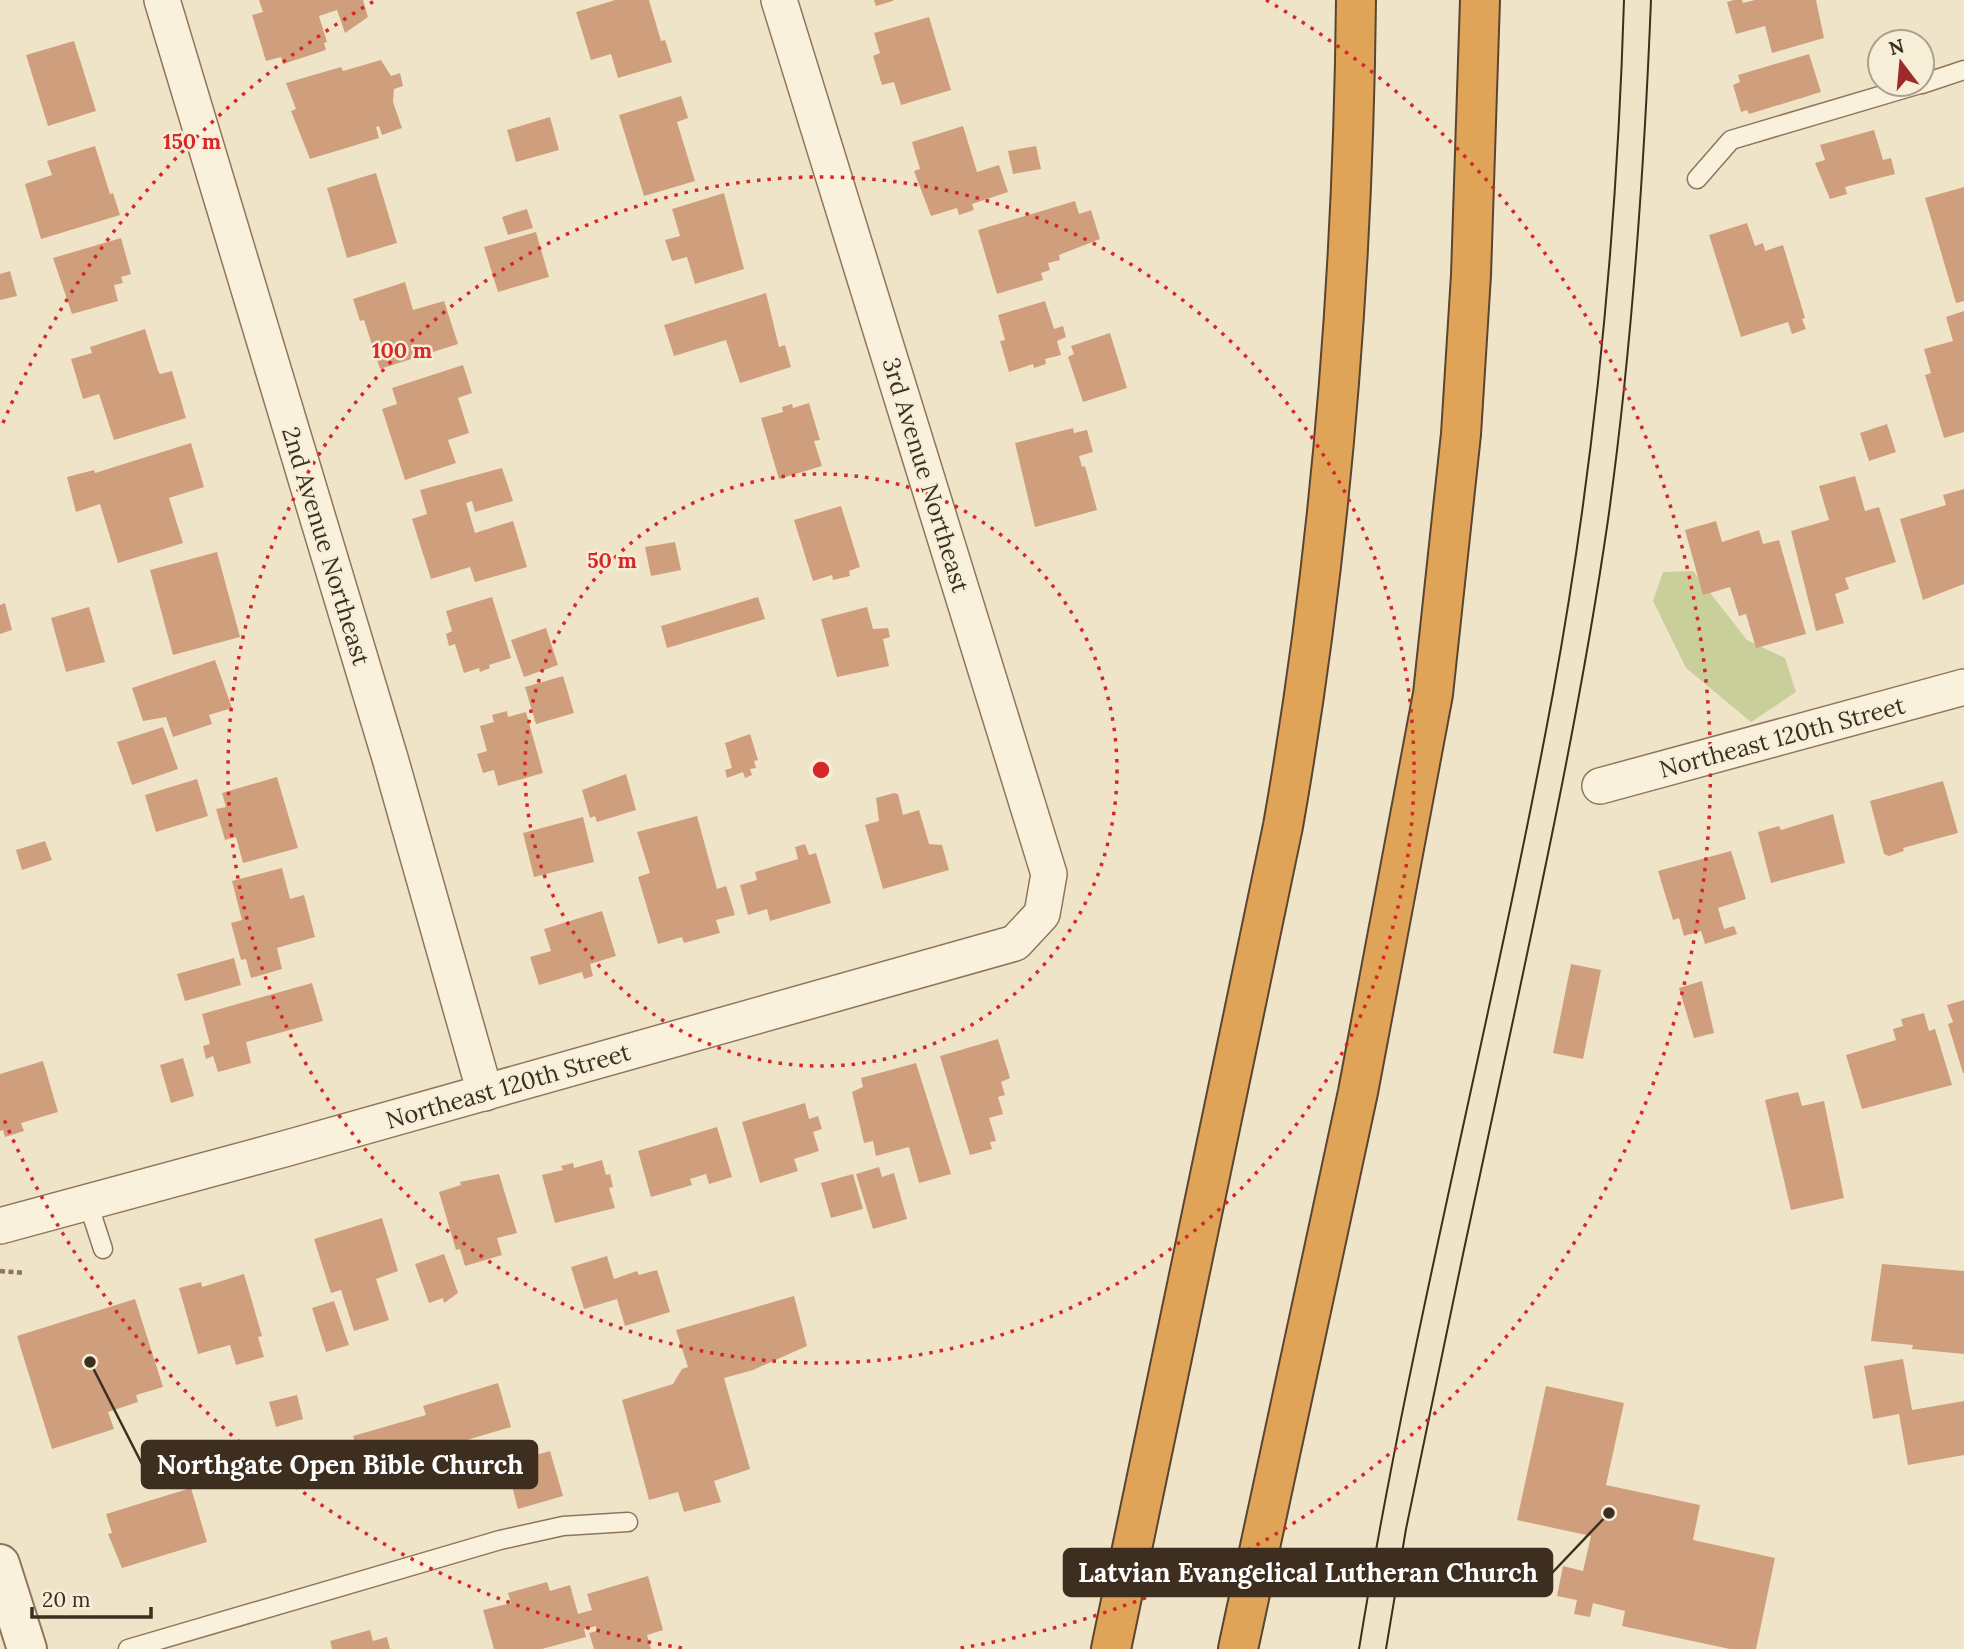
<svg xmlns="http://www.w3.org/2000/svg" width="1964" height="1649" viewBox="0 0 1964 1649" font-family="Lora,serif">
  <style>
    .green { fill: #c9cf9b }
    .building { fill: #cf9f7d }
    .lines { fill: none; stroke-linecap: round; stroke-linejoin: round }
    .service-casing { stroke: #8d765c; stroke-width: 21 }
    .minor-casing { stroke: #8d765c; stroke-width: 38 }
    .tertiary-casing { stroke: #8d765c; stroke-width: 42 }
    .motorway-casing { stroke: #5b4430; stroke-width: 42 }
    .path { stroke: #8d765c; stroke-width: 4.5; stroke-dasharray: 5 3.5; stroke-linecap: butt }
    .service { stroke: #faf1dc; stroke-width: 18 }
    .minor { stroke: #faf1dc; stroke-width: 35 }
    .tertiary { stroke: #faf1dc; stroke-width: 38 }
    .motorway { stroke: #e0a458; stroke-width: 38 }
    .tram { stroke: #3d2e20; stroke-width: 2 }
    .ring { fill: none; stroke: #d62828; stroke-width: 3.5; stroke-dasharray: 3.5 7 }
    .labels { text-anchor: middle; dominant-baseline: central; stroke-width: 5; stroke-linejoin: round; paint-order: stroke }
    .street-label { font-size: 24px; fill: #3d2e20; stroke: #f7eed8 }
    .centre { fill: #d62828; stroke: #f7eed8; stroke-width: 3.5 }
    .ring-label { font-size: 21px; text-anchor: middle; font-weight: bold; fill: #d62828; stroke: #f7eed8; stroke-width: 5; stroke-linejoin: round; paint-order: stroke }
    .leader { fill: none; stroke: #3d2e20; stroke-width: 2.5 }
    .callout-dot { fill: #3d2e20; stroke: #f7eed8; stroke-width: 2.5 }
    .callout { fill: #3d2e20; stroke: #3d2e20; stroke-width: 2.5 }
    .callout-label { font-size: 26px; text-anchor: middle; font-weight: bold; fill: #fff }
  </style>
  <rect width="100%" height="100%" fill="#f0e4c8"/>
  <path class="green" d="M1693 571 1747 640 1785 658 1796 692 1751 722 1686 668 1653 601 1663 572Z"/>
  <g class="building">
    <path d="M259 0H363L368 17 345 33 337 10 319 16 327 42 324 43 326 50 283 64 281 57 266 61 252 15 263 12Z"/>
    <path d="M615 0H649L661 41 665 40 672 62 618 78 611 54 591 60 576 12Z"/>
    <path d="M874 0H893V1L876 6Z"/>
    <path d="M1734 0H1742L1743 3 1755 0H1816L1824 38 1772 53 1765 26 1736 34 1727 2Z"/>
    <path d="M929 17 951 90 901 105 894 82 882 85 873 56 880 53 874 33Z"/>
    <path d="M74 41 96 111 48 126 26 55Z"/>
    <path d="M1809 54 1821 92 1749 114 1747 110 1741 112 1733 85 1740 82 1738 75Z"/>
    <path d="M381 60 391 76 400 73 403 86 394 89 393 102 402 128 382 135 379 126 376 127 379 138 310 159 291 111 296 109 286 83 341 67 343 71Z"/>
    <path d="M681 96 688 118 677 122 695 181 644 196 619 115Z"/>
    <path d="M550 117 559 150 516 162 507 130Z"/>
    <path d="M963 126 977 172 999 165 1008 192 972 204 974 210 959 215 957 208 931 216 914 171 920 169 912 142Z"/>
    <path d="M1874 130 1883 160 1891 158 1895 174 1845 187 1847 194 1830 199 1815 163 1825 160 1820 145Z"/>
    <path d="M95 146 110 194 113 193 120 215 41 239 25 184 52 175 47 161Z"/>
    <path d="M1036 146 1041 169 1013 174 1008 151Z"/>
    <path d="M376 173 397 243 347 258 327 188Z"/>
    <path d="M1964 187V301L1956 303 1925 198Z"/>
    <path d="M724 193 744 269 695 284 687 257 672 261 665 240 680 236 672 209Z"/>
    <path d="M1075 201 1079 214 1091 210 1100 239 1059 255 1060 260 1048 263 1050 270 1041 273 1043 280 997 294 978 230Z"/>
    <path d="M527 209 533 228 508 235 502 217Z"/>
    <path d="M1747 223 1755 246 1763 243 1765 251 1783 245 1805 318 1802 319 1806 329 1792 334 1788 322 1741 337 1709 235Z"/>
    <path d="M536 232 549 277 498 292 484 247Z"/>
    <path d="M121 238 131 274 121 277 123 283 114 285 118 301 72 314 53 258Z"/>
    <path d="M10 271 17 296 0 300V274Z"/>
    <path d="M405 282 413 310 444 301 458 344 380 369 364 320 360 321 353 299Z"/>
    <path d="M766 293 779 347 785 345 791 367 740 383 726 340 674 356 664 325Z"/>
    <path d="M1045 301 1054 329 1063 326 1066 337 1057 341 1061 355 1045 359 1046 364 1034 368 1033 364 1009 372 1000 341 1005 340 998 315Z"/>
    <path d="M1964 311V432L1944 438 1925 375 1931 373 1924 349 1953 341 1946 317Z"/>
    <path d="M145 329 158 371 160 374 172 371 186 418 114 440 99 394 83 399 71 359 92 353 90 347Z"/>
    <path d="M1110 333 1127 388 1083 402 1068 357 1074 354 1071 346Z"/>
    <path d="M463 365 472 393 458 398 469 433 448 440 456 463 405 480 382 409 397 404 392 388Z"/>
    <path d="M809 403 820 440 814 441 822 466 779 479 761 418 783 412 782 407 792 404 793 408Z"/>
    <path d="M1887 424 1896 452 1869 461 1860 433Z"/>
    <path d="M1073 428 1074 433 1087 430 1093 452 1079 456 1082 467 1085 466 1097 510 1035 527 1015 443Z"/>
    <path d="M191 443 204 487 169 498 183 543 118 563 100 504 76 512 67 477 94 470 95 473Z"/>
    <path d="M502 468 513 501 475 512 472 501 466 503 475 533 513 521 527 567 475 582 470 567 431 579 412 519 427 514 420 490Z"/>
    <path d="M1855 476 1865 511 1879 507 1896 562 1845 578 1849 589 1835 594 1844 623 1816 631 1791 531 1829 520 1819 486Z"/>
    <path d="M1964 489V584L1923 600 1900 519 1946 505 1943 495Z"/>
    <path d="M841 506 860 567 849 571 850 576 833 580 832 575 813 581 794 520Z"/>
    <path d="M1716 521 1722 542 1759 530 1763 544 1779 540 1806 634 1756 648 1746 614 1739 616 1730 587 1703 595 1685 530Z"/>
    <path d="M675 542 681 570 651 576 645 547Z"/>
    <path d="M217 552 240 637 173 655 150 570Z"/>
    <path d="M492 597 511 658 489 665 490 668 480 672 479 668 464 673 455 644 449 646 446 634 452 631 446 611Z"/>
    <path d="M758 597 765 619 667 648 661 626Z"/>
    <path d="M5 603 12 630 0 634V605Z"/>
    <path d="M89 607 105 662 66 672 51 618Z"/>
    <path d="M867 607 873 629 888 628 890 637 883 639 889 666 837 677 821 619Z"/>
    <path d="M546 628 558 665 524 677 511 640Z"/>
    <path d="M215 660 232 708 209 715 212 724 173 737 166 717 143 721 132 688Z"/>
    <path d="M563 676 574 713 536 724 525 687Z"/>
    <path d="M507 711 508 717 526 712 543 773 498 786 494 770 483 773 477 754 487 751 480 726 494 722 492 715Z"/>
    <path d="M163 727 178 769 132 785 117 742Z"/>
    <path d="M750 734 758 760 754 761 756 768 750 769 752 775 745 778 743 772 727 778 725 770 732 768 725 743Z"/>
    <path d="M626 774 636 810 597 822 595 816 590 818 582 790Z"/>
    <path d="M277 777 298 848 243 863 236 837 225 840 216 809 226 807 222 793Z"/>
    <path d="M197 779 208 816 156 832 145 795Z"/>
    <path d="M1943 781 1958 833 1903 848 1904 851 1889 856 1884 854 1870 801Z"/>
    <path d="M894 793 898 794 903 815 919 810 929 844 942 845 949 870 883 889 865 825 879 821 876 798Z"/>
    <path d="M1833 814 1845 863 1771 883 1758 832 1779 826 1781 830Z"/>
    <path d="M697 816 717 889 726 886 735 915 716 920 720 933 684 943 682 937 658 944 638 877 650 873 637 832Z"/>
    <path d="M583 817 594 862 534 877 523 833Z"/>
    <path d="M45 841 52 860 22 870 16 850Z"/>
    <path d="M805 844 809 855 816 853 831 903 770 921 767 909 748 915 740 885 757 880 755 872 798 859 795 847Z"/>
    <path d="M1731 851 1746 899 1718 908 1724 929 1734 926 1737 934 1705 944 1701 931 1684 936 1679 918 1673 920 1658 871Z"/>
    <path d="M282 868 290 899 304 895 315 937 277 948 282 969 251 978 246 959 241 960 231 923 242 920 232 881Z"/>
    <path d="M602 911 616 956 590 964 593 976 584 979 582 972 539 985 530 957 551 951 544 929Z"/>
    <path d="M234 958 241 985 185 1001 177 974Z"/>
    <path d="M1571 964 1601 970 1583 1059 1553 1053Z"/>
    <path d="M1702 981 1714 1033 1694 1038 1679 988Z"/>
    <path d="M312 983 323 1021 246 1042 251 1063 218 1072 213 1056 206 1059 203 1046 210 1044 202 1014Z"/>
    <path d="M1964 1000V1073H1963L1948 1024 1953 1022 1947 1005Z"/>
    <path d="M1924 1013 1929 1031 1935 1029 1952 1085 1862 1109 1846 1055 1896 1040 1893 1029 1903 1026 1901 1019Z"/>
    <path d="M998 1039 1010 1078 1001 1082 1005 1095 998 1097 1003 1114 989 1118 996 1141 990 1142 992 1149 970 1155 940 1056Z"/>
    <path d="M183 1058 194 1096 171 1103 160 1065Z"/>
    <path d="M43 1061 58 1112 21 1123 24 1131 5 1137 3 1130 0 1131V1074Z"/>
    <path d="M916 1063 951 1174 919 1183 909 1147 876 1156 873 1141 864 1143 852 1092 863 1087 861 1078Z"/>
    <path d="M1798 1092 1802 1106 1824 1101 1844 1198 1791 1210 1765 1100Z"/>
    <path d="M805 1103 809 1119 818 1116 822 1129 813 1132 819 1151 794 1159 798 1171 760 1183 742 1122Z"/>
    <path d="M717 1127 732 1177 709 1184 706 1174 690 1179 692 1185 651 1197 638 1151Z"/>
    <path d="M602 1160 606 1175 610 1174 613 1187 609 1188 615 1208 555 1223 542 1175 563 1170 561 1166 573 1163 574 1168Z"/>
    <path d="M879 1167 882 1177 894 1173 907 1219 873 1229 856 1174Z"/>
    <path d="M499 1174 517 1233 497 1238 502 1255 465 1266 460 1249 456 1250 439 1192 461 1185 460 1182Z"/>
    <path d="M853 1174 863 1209 831 1218 821 1183Z"/>
    <path d="M382 1218 398 1271 376 1279 389 1320 354 1331 341 1290 331 1293 314 1239Z"/>
    <path d="M444 1254 458 1293 444 1303 443 1298 429 1303 415 1264Z"/>
    <path d="M607 1256 614 1279 637 1271 639 1275 657 1270 670 1312 625 1326 617 1299 584 1309 571 1267Z"/>
    <path d="M1882 1264 1964 1271V1354L1912 1349 1913 1345 1871 1341Z"/>
    <path d="M244 1274 262 1336 258 1337 264 1357 236 1365 230 1345 198 1354 179 1288 201 1282 202 1287Z"/>
    <path d="M794 1296 807 1346 753 1370 724 1378 750 1469 714 1481 721 1502 684 1512 678 1492 649 1500 622 1400 673 1384 682 1369 688 1367 676 1330Z"/>
    <path d="M135 1299 163 1387 136 1395 138 1402 108 1412 114 1429 52 1449 17 1336Z"/>
    <path d="M334 1301 349 1345 326 1352 312 1308Z"/>
    <path d="M1903 1359 1912 1410 1964 1401V1455L1908 1465 1899 1414 1873 1419 1864 1366Z"/>
    <path d="M498 1383 511 1427 453 1444 456 1456 367 1482 353 1436 426 1415 423 1406Z"/>
    <path d="M1546 1386 1624 1403 1606 1485 1700 1505 1693 1540 1775 1558 1756 1649H1730L1622 1626 1625 1611 1593 1603 1590 1617 1574 1614 1577 1600 1557 1596 1563 1566 1583 1571 1591 1536 1517 1520Z"/>
    <path d="M297 1395 303 1419 276 1427 269 1402Z"/>
    <path d="M550 1451 563 1496 518 1509 506 1463Z"/>
    <path d="M191 1488 207 1542 122 1568 108 1534 112 1533 106 1514Z"/>
    <path d="M648 1576 663 1630 647 1635 651 1649H594L589 1633 597 1631 596 1626 584 1629 586 1637 542 1649H494L483 1610 511 1603 508 1593 547 1582 550 1591 570 1585 578 1614 592 1610 587 1594Z"/>
    <path d="M370 1630 373 1641 387 1637 390 1649H332L330 1641Z"/>
  </g>
  <g class="lines">
    <defs>
      <g id="service">
        <path d="M1922 84 1964 70"/>
        <path d="M1697 179 1731 140 1920 84"/>
        <path d="M88 1203 103 1249"/>
        <path d="M128 1649 500 1540 563 1526 628 1522"/>
      </g>
      <g id="minor">
        <path d="M162 0 390 758 485 1093"/>
        <path d="M1600 786 1964 687"/>
        <path d="M0 1226 284 1149 1015 943 1042 914 1049 874 779 0"/>
      </g>
      <path id="tertiary" d="M0 1564 27 1649"/>
      <g id="motorway">
        <path d="M1111 1649 1283 826C1331 554 1353 276 1356 0"/>
        <path d="M1238 1649 1358 1092 1433 694 1461 434 1471 275 1480 0"/>
      </g>
    </defs>
    <use href="#service" class="service-casing"/>
    <use href="#minor" class="minor-casing"/>
    <use href="#tertiary" class="tertiary-casing"/>
    <use href="#motorway" class="motorway-casing"/>
    <path class="path" d="M0 1271 25 1273"/>
    <use href="#service" class="service"/>
    <use href="#minor" class="minor"/>
    <use href="#tertiary" class="tertiary"/>
    <use href="#motorway" class="motorway"/>
    <g class="tram">
      <path d="M1359 1649C1411 1328 1494 1013 1553 693 1595 464 1617 233 1624 0"/>
      <path d="M1386 1649 1406 1529C1437 1377 1469 1224 1502 1072 1541 889 1581 706 1608 520 1632 348 1644 174 1651 0"/>
    </g>
  </g>
  <g class="ring">
    <circle cx="821" cy="770" r="296"/>
    <circle cx="821" cy="770" r="593"/>
    <path d="M682 1648A889 889 0 0 1 3 1117M3 423A889 889 0 0 1 376 0M1266 0A889 889 0 0 1 960 1648"/>
  </g>
  <g class="labels">
    <g class="street-label">
      <text transform="translate(926 475) rotate(73)">3rd Avenue Northeast</text>
      <text transform="translate(326 546) rotate(73)">2nd Avenue Northeast</text>
      <text transform="translate(1782 737) rotate(-15)">Northeast 120th Street</text>
      <text transform="translate(508 1086) rotate(-16)">Northeast 120th Street</text>
    </g>
  </g>
  <circle cx="821" cy="770" r="10" class="centre"/>
  <g class="ring-label">
    <text x="192" y="149">150 m</text>
    <text x="402" y="358">100 m</text>
    <text x="612" y="568">50 m</text>
  </g>
  <path class="leader" d="M90 1362L142 1464M1609 1513L1552 1573"/>
  <g class="callout-dot">
    <circle cx="90" cy="1362" r="7"/>
    <circle cx="1609" cy="1513" r="7"/>
  </g>
  <g class="callout">
    <rect x="142" y="1441" width="395" height="47" rx="7"/>
    <rect x="1064" y="1549" width="488" height="47" rx="7"/>
  </g>
  <g class="callout-label">
    <text x="340" y="1474">Northgate Open Bible Church</text>
    <text x="1308" y="1582">Latvian Evangelical Lutheran Church</text>
  </g>
  <g transform="translate(1901 63) rotate(344)"><circle r="33" fill="#f7eed8" stroke="#ada18e" stroke-width="2"/>
  <path d="M0-5L12 26L0 18L-12 26Z" fill="#9e2a2b"/>
  <text y="-10" font-size="19" font-weight="bold" text-anchor="middle" fill="#3d2e20">N</text>
  </g>
  <path d="M32 1607v10h119v-10" fill="none" stroke="#3d2e20" stroke-width="3.5"/>
  <text x="42" y="1607" font-size="21" fill="#3d2e20" stroke="#f7eed8" stroke-width="5" paint-order="stroke">20 m</text>
</svg>
